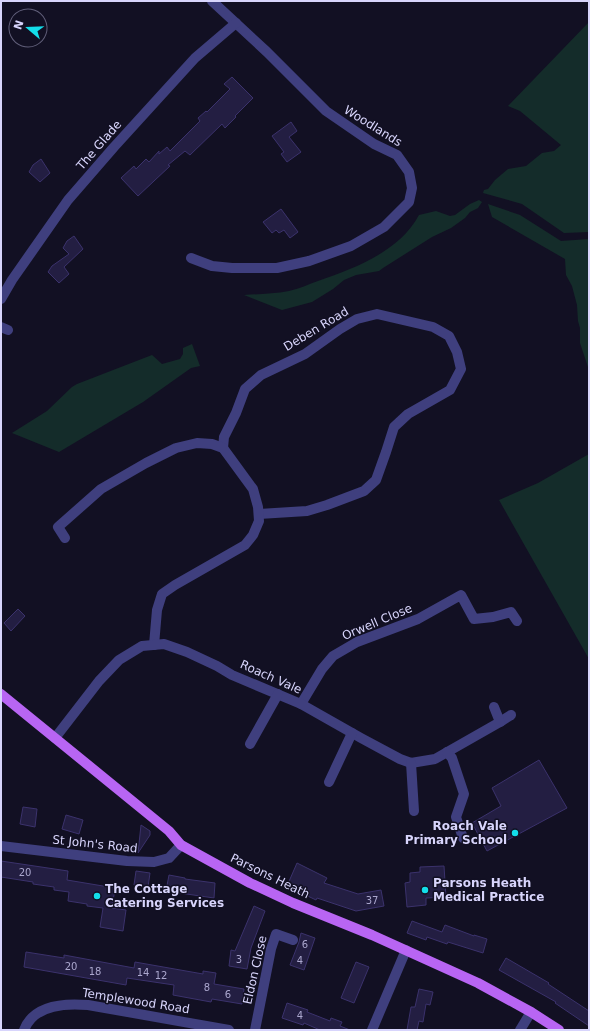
<svg xmlns="http://www.w3.org/2000/svg" width="590" height="1031" viewBox="0 0 590 1031" font-family="'DejaVu Sans',sans-serif">
  <style>
    .green { fill: #142c2a }
    .building { fill: #231e42; stroke: #3b326c }
    .lines { fill: none; stroke-linecap: round; stroke-linejoin: round }
    .minor { stroke: #3f3f7e; stroke-width: 10 }
    .major { stroke: #b865f3; stroke-width: 10 }
    .poi-dot { fill: #13deea; stroke: #121023; stroke-width: 1.5 }
    .labels { text-anchor: middle; dominant-baseline: central; stroke-width: 3; stroke-linejoin: round; paint-order: stroke }
    .number-label { font-size: 10px; fill: #aba7ce }
    .street-label { font-size: 12px; fill: #d8d5fc; stroke: #121023 }
    .poi-label { font-size: 12px; font-weight: bold; fill: #d8d5fc; stroke: #121023; text-anchor: start }
  </style>
  <rect width="100%" height="100%" fill="#121023"/>
  <g class="green">
    <path d="M589 22V232L564 233 522 204 483 193 484 190 488 189 495 180 508 169 526 166 542 153 554 151 561 145 520 111 508 106Z"/>
    <path d="M479 200 482 202 478 208 470 212 465 218 451 228 432 237 383 268 379 271 356 275 344 280 333 289 312 302 282 310 244 295C259 294 274 294 289 291 299 289 309 284 318 281 355 268 399 252 419 215L436 211 450 216 455 215 470 204Z"/>
    <path d="M488 204 520 215 561 241 589 239V370L580 343V328L578 321 577 305 572 286 566 275 565 259 492 217Z"/>
    <path d="M192 344 200 366 191 368 143 402 59 452 12 433 47 411 72 387 77 384 152 355 162 364 180 359 183 354V348Z"/>
    <path d="M589 454V659L499 500 538 483Z"/>
  </g>
  <g class="building">
    <path d="M232 77 253 98 235 116 236 117 225 128 222 124 190 155 185 151 168 165 170 166 138 196 121 178 134 166 136 169 146 159 149 162 159 151V154L167 147 170 151 200 121 198 118 206 111 207 112 230 89 224 84Z"/>
    <path d="M291 122 297 131 289 137 301 152 287 162 281 154 284 152 272 136Z"/>
    <path d="M41 159 50 173 40 182 29 172 33 165Z"/>
    <path d="M281 209 298 232 290 238 284 230 279 233 276 230 272 233 263 222Z"/>
    <path d="M74 236 83 249 64 267 69 274 59 283 48 272 52 266 69 254 63 248 67 241Z"/>
    <path d="M18 609 25 616 11 631 4 623Z"/>
    <path d="M539 760 567 808 487 851 472 823 501 806 492 788Z"/>
    <path d="M23 807 37 809 35 827 20 824Z"/>
    <path d="M66 815 83 820 79 834 62 829Z"/>
    <path d="M141 825 150 831V835L138 853Z"/>
    <path d="M1 861 68 871 67 880 115 888 112 908 126 910 123 931 100 927 103 908 87 906V904L68 901 69 892 54 890V887L33 884V882L1 877Z"/>
    <path d="M297 863 327 878 324 883 358 894 381 890 384 906 356 911 317 898 316 900 287 886Z"/>
    <path d="M444 866 446 897 426 898V905L407 907 405 883 410 882V873L420 872V867Z"/>
    <path d="M136 871 150 873 148 887 134 885Z"/>
    <path d="M169 875 185 878V879L215 883 214 898 166 891Z"/>
    <path d="M254 906 265 911 251 948 247 969 229 966 231 950 235 951Z"/>
    <path d="M412 921 442 932 445 925 474 936V935L487 939 483 953 448 942 447 944 427 937 426 940 407 933Z"/>
    <path d="M301 933 315 938 304 970 290 965 299 942Z"/>
    <path d="M26 952 64 958V955L134 968 135 962 203 974V971L216 973 214 984 244 989 242 1004 212 999 211 1002 173 995 174 985 127 978 126 985 24 967Z"/>
    <path d="M506 958 549 983 548 984 589 1011V1026L555 1003 556 1002 499 970Z"/>
    <path d="M356 962 369 967 354 1003 341 998Z"/>
    <path d="M419 989 433 992 430 1005 426 1004 423 1022 419 1021 417 1030H407L411 1007H415Z"/>
    <path d="M287 1003 308 1010 307 1012 330 1021 331 1018 342 1022 340 1026 350 1030H320L304 1023 303 1025 282 1018Z"/>
  </g>
  <g class="lines">
    <g class="minor">
      <path d="M191 258 212 266 232 268H277L309 261 351 246 384 227 409 202 412 188 409 172 397 155 374 144 326 111 267 52 212 1"/>
      <path d="M1 299 12 280 68 200 114 147 195 58 236 23"/>
      <path d="M1 327 8 330"/>
      <path d="M223 448 224 437 236 413 245 389 261 375 305 354 340 329 357 319 377 314 433 327 449 336 457 352 461 369 450 390 408 414 394 427 386 452 376 480 364 491 327 505 307 511 259 514"/>
      <path d="M65 538 58 527 101 489 146 463 176 448 197 443 212 444 223 448 253 489 258 507 259 521 253 535 245 545 175 585 162 594 157 610 154 645"/>
      <path d="M301 704 322 669 333 656 357 642 418 619 461 595 474 619 493 617 511 612 517 621"/>
      <path d="M500 722 511 715"/>
      <path d="M55 738 99 681 119 660 142 646 164 644 187 652 217 666 232 675 301 704 361 738 400 759 411 763 435 759 500 722 494 707"/>
      <path d="M250 744 278 694"/>
      <path d="M447 752 452 758 464 794 456 817 463 838"/>
      <path d="M411 763 414 811"/>
      <path d="M329 782 352 733"/>
      <path d="M1 846 127 861 154 862 169 858 181 845"/>
      <path d="M24 1030C34 1004 65 1003 88 1005L229 1030"/>
      <path d="M255 1030 271 949 276 934 293 940"/>
      <path d="M372 1030 406 950"/>
      <path d="M520 1030 531 1012"/>
    </g>
    <path class="major" d="M1 694 169 831 181 845 250 883 293 903 372 935 478 983 531 1012 559 1030"/>
  </g>
  <g class="poi-dot">
    <circle cx="515" cy="833" r="4"/>
    <circle cx="425" cy="890" r="4"/>
    <circle cx="97" cy="896" r="4"/>
  </g>
  <g class="labels">
    <g class="number-label">
      <text x="25" y="872">20</text>
      <text x="372" y="900">37</text>
      <text x="305" y="944">6</text>
      <text x="239" y="959">3</text>
      <text x="300" y="960">4</text>
      <text x="71" y="966">20</text>
      <text x="95" y="971">18</text>
      <text x="143" y="972">14</text>
      <text x="161" y="975">12</text>
      <text x="207" y="987">8</text>
      <text x="228" y="994">6</text>
      <text x="300" y="1015">4</text>
    </g>
    <g class="street-label">
      <text transform="translate(373 126) rotate(32)">Woodlands</text>
      <text transform="translate(99 145) rotate(-49)">The Glade</text>
      <text transform="translate(316 329) rotate(-31)">Deben Road</text>
      <text transform="translate(377 622) rotate(-23)">Orwell Close</text>
      <text transform="translate(271 677) rotate(24)">Roach Vale</text>
      <text transform="translate(95 844) rotate(6)">St John's Road</text>
      <text transform="translate(270 876) rotate(26)">Parsons Heath</text>
      <text transform="translate(255 970) rotate(-77)">Eldon Close</text>
      <text transform="translate(136 1001) rotate(9)">Templewood Road</text>
    </g>
    <g class="poi-label">
      <text x="507" y="826" text-anchor="end">Roach Vale<tspan x="507" dy="14">Primary School</tspan></text>
      <text x="433" y="883">Parsons Heath<tspan x="433" dy="14">Medical Practice</tspan></text>
      <text x="105" y="889">The Cottage<tspan x="105" dy="14">Catering Services</tspan></text>
    </g>
  </g>
  <rect width="590" height="1031" fill="none" stroke="#d8d5fc" stroke-width="4"/>
  <g transform="translate(28 28) rotate(289)"><circle r="19" fill="#121023" stroke="#615f7a"/>
  <path d="M0-3L7 15L0 10L-7 15Z" fill="#13deea"/>
  <text y="-6" font-size="11" font-weight="bold" text-anchor="middle" fill="#d8d5fc">N</text>
  </g>
</svg>
